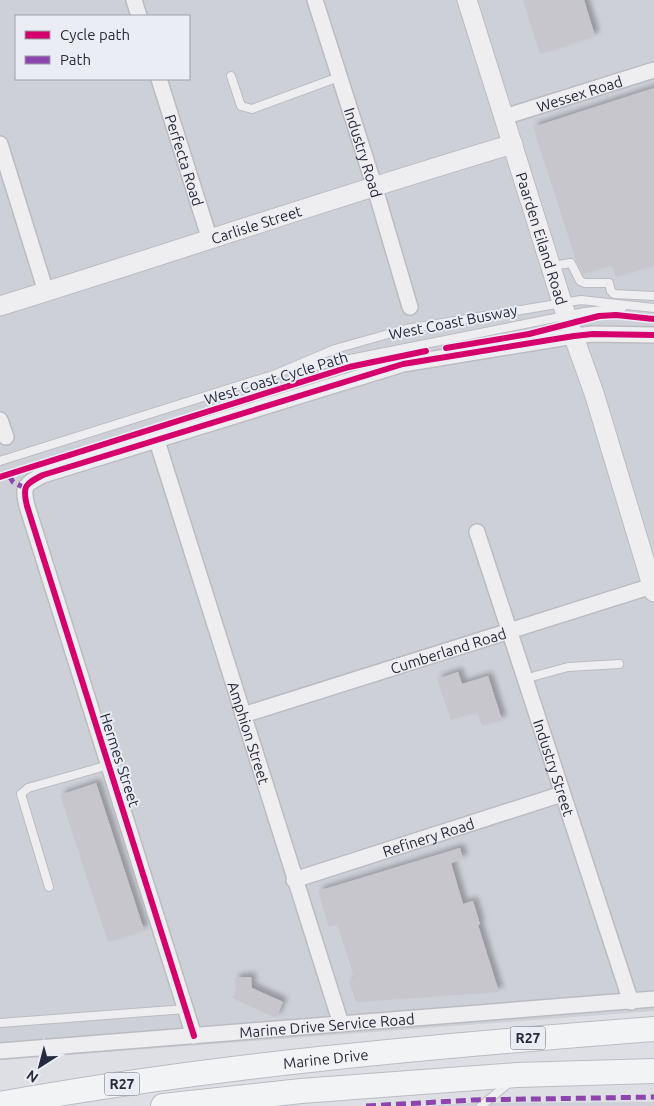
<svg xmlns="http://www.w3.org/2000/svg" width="654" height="1106" viewBox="0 0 654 1106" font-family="Ubuntu,sans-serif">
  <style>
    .built { fill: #ced0d8; fill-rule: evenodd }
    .building { fill: #c6c6cc; filter: url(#shadow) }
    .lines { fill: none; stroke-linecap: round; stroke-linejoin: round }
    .service-casing { stroke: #bbbcc1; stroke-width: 10 }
    .minor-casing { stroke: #bbbcc1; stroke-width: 18 }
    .tertiary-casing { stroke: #bbbcc1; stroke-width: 21 }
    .primary-casing { stroke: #bbbcc1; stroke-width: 26 }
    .service { stroke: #eeeef0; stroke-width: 8 }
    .minor { stroke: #eeeef0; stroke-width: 15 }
    .tertiary { stroke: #eeeef0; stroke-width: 19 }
    .primary { stroke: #f2f3f4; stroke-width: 24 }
    .quiet { stroke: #8e44ad; stroke-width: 5; stroke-dasharray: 10 5; stroke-linecap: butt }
    .cycleway-casing { stroke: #ebedf4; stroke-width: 9 }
    .cycleway { stroke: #d6006c; stroke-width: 6 }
    .labels { text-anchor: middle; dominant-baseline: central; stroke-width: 4; stroke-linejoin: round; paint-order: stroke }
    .shield { fill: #ebedf4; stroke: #626473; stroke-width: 1 }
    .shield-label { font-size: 14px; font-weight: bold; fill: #27293c }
    .street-label { font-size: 15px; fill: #27293c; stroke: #ebedf4 }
  </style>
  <defs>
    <filter id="shadow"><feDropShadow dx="4.5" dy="-4.5" stdDeviation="2.5" flood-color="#0004"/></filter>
  </defs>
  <rect width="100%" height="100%" fill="#dedfe4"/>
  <g class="built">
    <path d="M0 0H654V1011L0 1060ZM16 16H189V79H16Z"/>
    <path d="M654 1102V1106H426L470 1103Z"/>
  </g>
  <g class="building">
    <path d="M523 0H584L595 36 540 54Z"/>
    <path d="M654 88V265L616 277 612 265 583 274 576 260 533 127Z"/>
    <path d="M458 672 462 684 488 676 502 720 482 726 477 712 451 720 437 679Z"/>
    <path d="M96 783 144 930 108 942 60 795Z"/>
    <path d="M460 848 463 859 451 863 463 904 473 901 480 924 478 925 499 992 356 1002 349 981 355 979 337 924 329 927 318 891Z"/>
    <path d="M251 977 252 988 283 1002 276 1018 232 998 236 992 235 978Z"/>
  </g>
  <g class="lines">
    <defs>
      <g id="service">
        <path d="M231 76 241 106 252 109 339 77"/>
        <path d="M552 266 571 263 580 281 585 283H609L611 291 614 294 654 296"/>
        <path d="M295 370 585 312 622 308"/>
        <path d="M0 461 276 374 335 349 406 329 581 300 654 308"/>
        <path d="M524 679 568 667 619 664"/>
        <path d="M49 887 21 794 28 788 109 765"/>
        <path d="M0 1023 186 1009"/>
        <path d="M481 1106 510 1082"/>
      </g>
      <g id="minor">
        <path d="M134 0 139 16"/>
        <path id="s1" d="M315 0 374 185 410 307"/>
        <path id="s2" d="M159 79 210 240"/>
        <path id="s3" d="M504 117 654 70"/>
        <path d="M0 144 46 292"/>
        <path d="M0 420 6 437"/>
        <path id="s4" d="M157 441 341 1024"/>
        <path id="s5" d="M477 532 631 1002"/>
        <path id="s6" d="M243 715 652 586"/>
        <path id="s7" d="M294 880 562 794"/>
        <path d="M194 1036 27 506C22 486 25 484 43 475L403 364 574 336 593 334 654 335"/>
        <path id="s8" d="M0 1051 654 999"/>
      </g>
      <g id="tertiary">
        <path id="s9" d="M467 0 566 315 594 393 654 592"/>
        <path id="s10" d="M0 306C171 253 341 195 513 144"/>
      </g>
      <g id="primary">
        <path id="s11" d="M0 1104C216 1065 435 1046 654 1029"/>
        <path d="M163 1106 301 1091 517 1075 654 1071"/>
      </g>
    </defs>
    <use href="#service" class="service-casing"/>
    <use href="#minor" class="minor-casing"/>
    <use href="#tertiary" class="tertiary-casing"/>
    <use href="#primary" class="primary-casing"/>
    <use href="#service" class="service"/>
    <use href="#minor" class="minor"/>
    <use href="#tertiary" class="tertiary"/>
    <use href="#primary" class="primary"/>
    <g class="quiet">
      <path d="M12 474 10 477 13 482 25 488"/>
      <path d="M366 1106 473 1100 654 1097"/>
    </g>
    <defs>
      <g id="cycleway">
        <path d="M446 348 529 334 599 316 616 315 654 319"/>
        <path d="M0 477 349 367 426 351"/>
        <path d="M194 1036 27 506C22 486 25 484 43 475L403 364 574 336 593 334 654 335"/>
      </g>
    </defs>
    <use href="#cycleway" class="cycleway-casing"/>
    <use href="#cycleway" class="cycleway"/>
  </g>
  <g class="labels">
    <g class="shield">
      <rect x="510.5" y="1026.5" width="35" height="23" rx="4"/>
      <rect x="104.5" y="1072.5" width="35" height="23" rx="4"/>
    </g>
    <g class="shield-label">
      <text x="528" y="1038">R27</text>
      <text x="122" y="1084">R27</text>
    </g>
    <g class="street-label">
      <text stroke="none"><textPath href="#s3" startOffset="79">Wessex Road</textPath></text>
      <text stroke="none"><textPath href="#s1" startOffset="160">Industry Road</textPath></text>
      <text stroke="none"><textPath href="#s2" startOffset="85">Perfecta Road</textPath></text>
      <text stroke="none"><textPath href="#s10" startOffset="269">Carlisle Street</textPath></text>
      <text stroke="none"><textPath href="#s9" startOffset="250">Paarden Eiland Road</textPath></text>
      <text transform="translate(453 322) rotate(-11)">West Coast Busway</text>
      <text transform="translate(276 378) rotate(-17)">West Coast Cycle Path</text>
      <text stroke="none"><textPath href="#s6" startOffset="215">Cumberland Road</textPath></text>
      <text stroke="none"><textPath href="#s4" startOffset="306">Amphion Street</textPath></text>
      <text transform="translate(120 760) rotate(72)">Hermes Street</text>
      <text stroke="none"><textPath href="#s5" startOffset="248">Industry Street</textPath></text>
      <text stroke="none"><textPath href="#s7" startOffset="141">Refinery Road</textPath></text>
      <text stroke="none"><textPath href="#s8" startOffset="328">Marine Drive Service Road</textPath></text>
      <text stroke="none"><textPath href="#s11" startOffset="329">Marine Drive</textPath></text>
    </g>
  </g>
  <rect x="15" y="15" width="175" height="65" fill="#ebedf4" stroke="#9d9faa"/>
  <rect x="25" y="31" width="25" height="8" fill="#d6006c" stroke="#9d9faa"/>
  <text x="60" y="40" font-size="15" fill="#27293c">Cycle path</text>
  <rect x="25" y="56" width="25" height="8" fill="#8e44ad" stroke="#9d9faa"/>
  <text x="60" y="65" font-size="15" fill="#27293c">Path</text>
  <g transform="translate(40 1066) rotate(216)" stroke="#ebedf4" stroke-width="4" paint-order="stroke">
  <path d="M0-4L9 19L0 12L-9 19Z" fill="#27293c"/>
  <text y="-8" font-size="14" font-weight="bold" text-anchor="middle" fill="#27293c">N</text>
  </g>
</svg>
